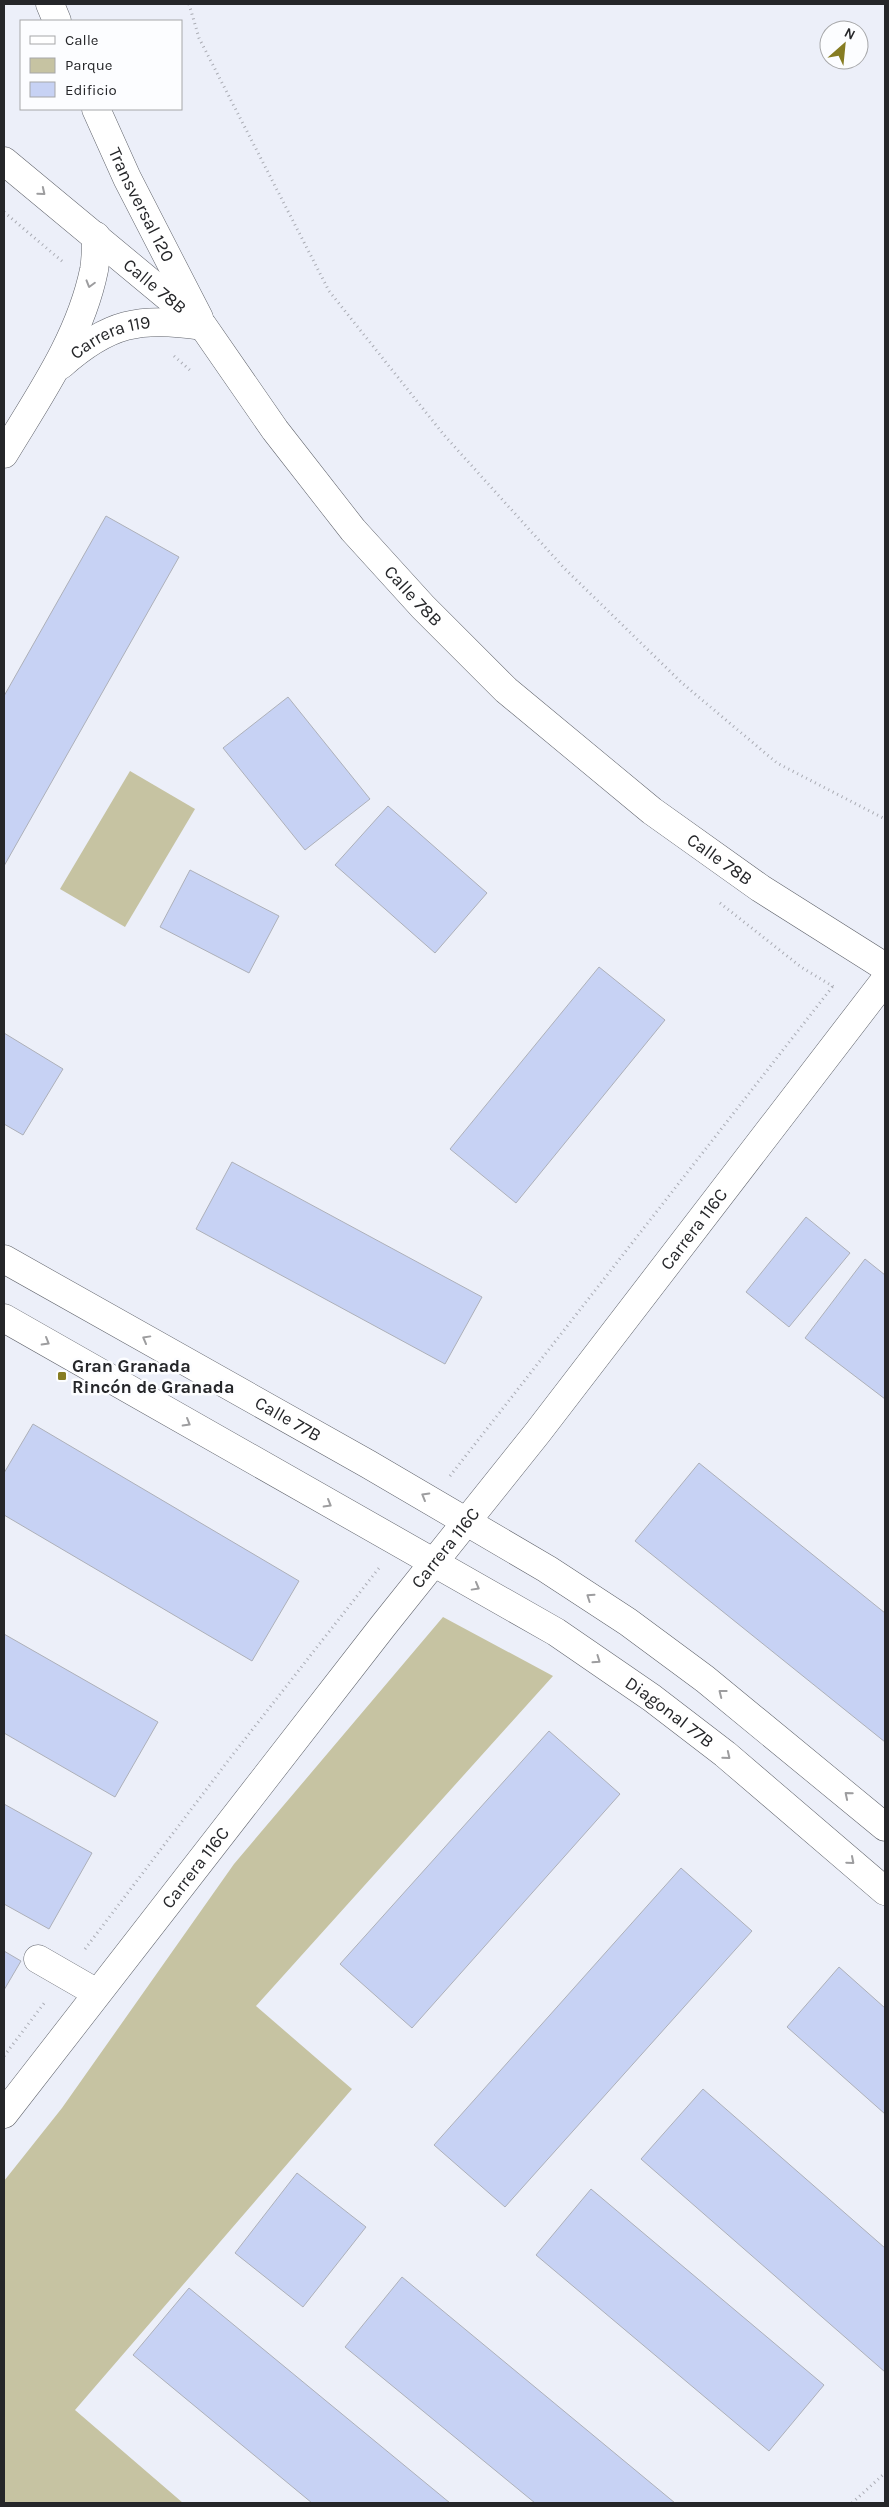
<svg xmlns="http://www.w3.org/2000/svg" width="889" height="2507" viewBox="0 0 889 2507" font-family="Karla,sans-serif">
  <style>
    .green { fill: #c6c3a2 }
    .building { fill: #c7d2f4; stroke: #adb0b9 }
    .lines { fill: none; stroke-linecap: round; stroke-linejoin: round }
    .minor-casing { stroke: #61646c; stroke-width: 29 }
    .path { stroke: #aaacb4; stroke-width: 3; stroke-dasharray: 1 4; stroke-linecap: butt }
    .minor { stroke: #fff; stroke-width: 28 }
    .oneway { stroke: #9d9d9f }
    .poi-dot { fill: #867c22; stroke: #fcfdff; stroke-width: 2 }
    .labels { text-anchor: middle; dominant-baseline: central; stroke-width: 5; stroke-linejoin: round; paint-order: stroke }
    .street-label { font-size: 18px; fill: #252629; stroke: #fcfdff }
    .poi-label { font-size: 18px; font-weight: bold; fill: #252629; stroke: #fcfdff; text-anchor: start }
  </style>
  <rect width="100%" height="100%" fill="#eceff9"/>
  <g class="green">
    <path d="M130 771 195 809 125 927 60 889Z"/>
    <path d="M443 1617 553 1676 256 2006 352 2089 75 2410 183 2503H4V2181L62 2108 234 1864Z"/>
  </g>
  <g class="building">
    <path d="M106 516 179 557 4 866V696Z"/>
    <path d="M288 697 370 799 305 850 223 748Z"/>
    <path d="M388 806 487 893 435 953 335 865Z"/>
    <path d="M190 870 279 916 249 973 160 927Z"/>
    <path d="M599 967 665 1020 516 1203 450 1149Z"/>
    <path d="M4 1033 63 1069 23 1135 4 1124Z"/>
    <path d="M232 1162 482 1297 445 1364 196 1229Z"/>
    <path d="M806 1217 850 1253 789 1327 746 1292Z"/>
    <path d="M865 1259 885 1275V1399L805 1338Z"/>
    <path d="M33 1424 299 1581 252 1661 4 1515V1473Z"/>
    <path d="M699 1463 885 1613V1742L635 1541Z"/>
    <path d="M4 1634 158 1722 115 1797 4 1733Z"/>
    <path d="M549 1731 620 1794 412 2028 340 1964Z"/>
    <path d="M4 1804 92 1853 49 1929 4 1904Z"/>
    <path d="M681 1868 752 1931 505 2207 434 2145Z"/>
    <path d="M4 1951 21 1961 4 1990Z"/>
    <path d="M839 1967 885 2008V2114L787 2027Z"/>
    <path d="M703 2089 885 2248V2372L641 2159Z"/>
    <path d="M297 2173 366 2227 303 2307 235 2253Z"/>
    <path d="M591 2189 824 2385 769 2451 536 2255Z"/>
    <path d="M402 2277 675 2503H535L345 2347Z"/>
    <path d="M189 2288 450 2503H312L133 2355Z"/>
  </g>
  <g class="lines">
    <defs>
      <g id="minor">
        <path d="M50 4 57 21"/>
        <path id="s1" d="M96 109 127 178 199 318"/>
        <path id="s2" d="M4 161 203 326 275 430 353 530 423 607 506 690 652 811 760 888 885 967"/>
        <path id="s3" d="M61 365C108 323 140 316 202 326"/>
        <path d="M4 454C39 396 80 338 94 270 96 259 96 247 96 236"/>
        <path id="s4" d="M4 1259 368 1464 547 1569 628 1622 705 1679 885 1827"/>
        <path id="s5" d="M4 1318 556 1632 652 1698 725 1754 885 1891"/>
        <path d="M38 1959 97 1993"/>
        <path id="s6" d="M4 2114 383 1626 538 1432 885 980"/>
      </g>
    </defs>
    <use href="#minor" class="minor-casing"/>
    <g class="path">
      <path d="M189 4 199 38 329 291 444 435 564 568 682 683 777 763 885 819"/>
      <path d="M4 212 63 262"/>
      <path d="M174 356 192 372"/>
      <path d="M720 903 801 967 834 987"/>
      <path d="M450 1476 833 986"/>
      <path d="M85 1949 234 1753 379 1568"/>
      <path d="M4 2056 45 2002"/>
      <path d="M852 2503 885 2473"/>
    </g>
    <use href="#minor" class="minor"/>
  </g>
  <defs><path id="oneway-chevron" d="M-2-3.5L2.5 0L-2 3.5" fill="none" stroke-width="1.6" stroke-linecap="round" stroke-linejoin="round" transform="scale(1.25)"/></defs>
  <g class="oneway">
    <use href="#oneway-chevron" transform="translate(42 192) rotate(39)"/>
    <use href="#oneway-chevron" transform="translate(90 284) rotate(106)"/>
    <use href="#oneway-chevron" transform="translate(146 1339) rotate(-151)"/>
    <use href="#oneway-chevron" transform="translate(46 1342) rotate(30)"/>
    <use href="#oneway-chevron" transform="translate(187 1423) rotate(30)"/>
    <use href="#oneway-chevron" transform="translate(425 1496) rotate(-150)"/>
    <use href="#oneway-chevron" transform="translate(328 1504) rotate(30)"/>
    <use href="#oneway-chevron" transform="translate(476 1587) rotate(29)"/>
    <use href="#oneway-chevron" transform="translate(590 1597) rotate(-146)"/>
    <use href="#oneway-chevron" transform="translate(597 1660) rotate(35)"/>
    <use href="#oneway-chevron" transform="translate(722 1693) rotate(-142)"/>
    <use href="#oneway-chevron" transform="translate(727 1756) rotate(39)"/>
    <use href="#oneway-chevron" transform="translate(848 1795) rotate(-140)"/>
    <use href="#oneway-chevron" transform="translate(851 1861) rotate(41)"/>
  </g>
  <rect class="poi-dot" x="57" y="1371" width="10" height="10" rx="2.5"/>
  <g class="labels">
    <g class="street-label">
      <text stroke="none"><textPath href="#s1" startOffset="106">Transversal 120</textPath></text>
      <text stroke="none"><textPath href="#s2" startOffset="196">Calle 78B</textPath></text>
      <text stroke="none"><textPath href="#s3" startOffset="58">Carrera 119</textPath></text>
      <text stroke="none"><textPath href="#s2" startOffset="601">Calle 78B</textPath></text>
      <text stroke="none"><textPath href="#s2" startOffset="1006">Calle 78B</textPath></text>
      <text stroke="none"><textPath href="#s6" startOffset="1122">Carrera 116C</textPath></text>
      <text stroke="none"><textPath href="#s4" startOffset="326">Calle 77B</textPath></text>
      <text stroke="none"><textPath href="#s6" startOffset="718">Carrera 116C</textPath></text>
      <text stroke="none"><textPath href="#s5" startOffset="774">Diagonal 77B</textPath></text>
      <text stroke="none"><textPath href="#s6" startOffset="312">Carrera 116C</textPath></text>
    </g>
    <g class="poi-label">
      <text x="72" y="1366">Gran Granada<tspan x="72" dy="21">Rincón de Granada</tspan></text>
    </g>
  </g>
  <rect width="889" height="2507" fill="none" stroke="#252629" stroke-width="10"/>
  <rect x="20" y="20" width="162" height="90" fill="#fcfdff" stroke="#a6a7a9"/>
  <rect x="30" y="36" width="25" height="8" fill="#ffffff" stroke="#a6a7a9"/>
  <text x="65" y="45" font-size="15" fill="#252629">Calle</text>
  <rect x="30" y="58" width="25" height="15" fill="#c6c3a2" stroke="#a6a7a9"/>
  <text x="65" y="70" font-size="15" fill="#252629">Parque</text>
  <rect x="30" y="82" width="25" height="15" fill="#c7d2f4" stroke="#a6a7a9"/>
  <text x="65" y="95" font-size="15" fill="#252629">Edificio</text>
  <g transform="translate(844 45) rotate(27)"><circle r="24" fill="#fcfdff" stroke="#a6a7a9"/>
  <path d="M0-4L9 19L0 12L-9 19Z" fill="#867c22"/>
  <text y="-8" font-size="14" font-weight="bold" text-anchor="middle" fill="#252629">N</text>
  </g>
</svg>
